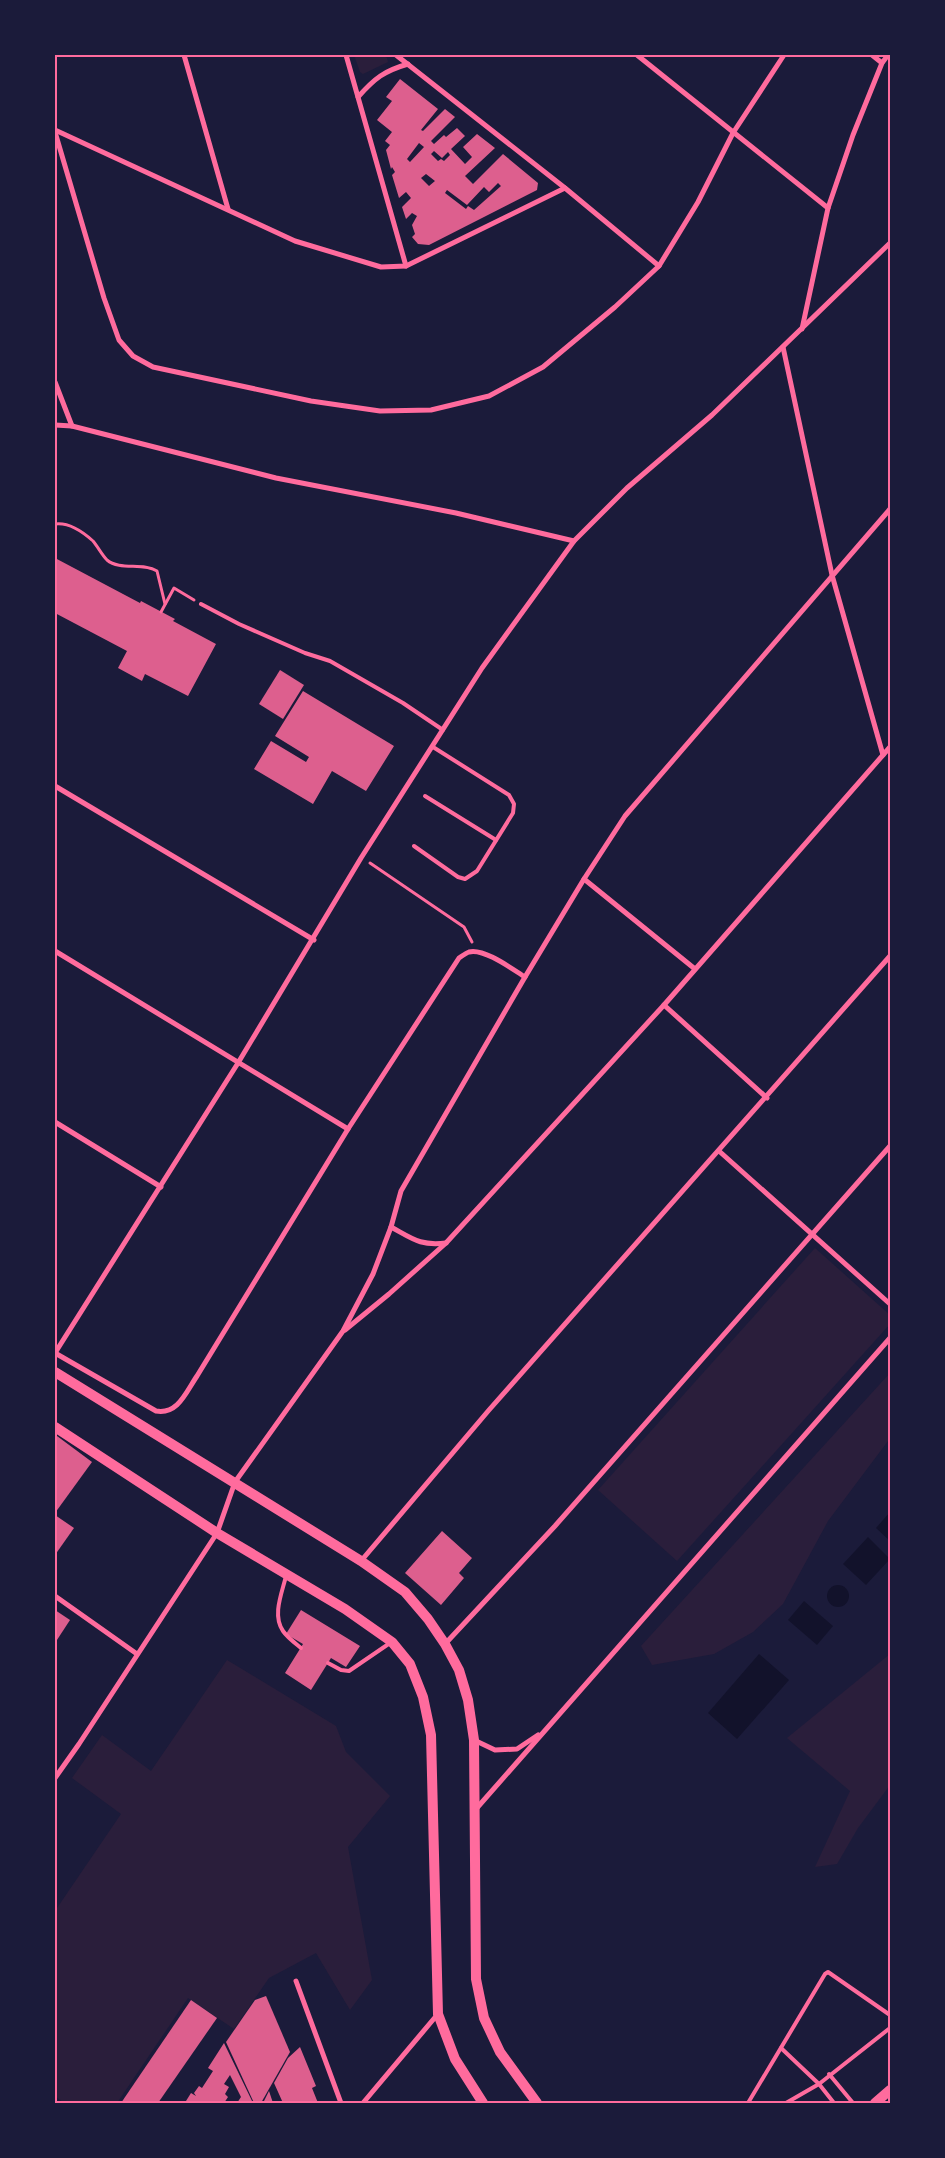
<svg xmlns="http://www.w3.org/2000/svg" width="945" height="2158" viewBox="0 0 945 2158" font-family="'Roboto Condensed',sans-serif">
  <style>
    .green { fill: #2a1e3b }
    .water { fill: #12122b }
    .building { fill: #dd5f8e; fill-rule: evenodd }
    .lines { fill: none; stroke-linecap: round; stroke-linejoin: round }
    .path { stroke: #ff6b9d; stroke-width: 3 }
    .service { stroke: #ff6b9d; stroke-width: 4 }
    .minor { stroke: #ff6b9d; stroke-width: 5 }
    .secondary { stroke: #ff6b9d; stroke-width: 10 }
    .neatline { fill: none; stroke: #ff6b9d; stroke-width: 2 }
  </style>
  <rect width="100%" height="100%" fill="#1b1b3a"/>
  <g class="green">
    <path d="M354 55H383L387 58 388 62 363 74 360 72Z"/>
    <path d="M815 1248 890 1315V1324L677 1561 598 1490Z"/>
    <path d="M890 1373V1443L888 1441 828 1521 783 1604 753 1632 714 1654 652 1665 641 1646Z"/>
    <path d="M890 1654V1785L858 1828 837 1864 815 1867 850 1791 787 1738Z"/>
    <path d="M227 1660 336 1726 346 1752 390 1796 348 1847 372 1980 350 2010 316 1953 269 1978 234 2029 188 1998 117 2103H64L55 2096V1911L121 1814 72 1778 102 1735 151 1771Z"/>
  </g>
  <g class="water">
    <path d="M890 1512V1541L876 1528Z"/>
    <path d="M868 1537 890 1559 866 1585 843 1564Z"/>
    <circle cx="838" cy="1596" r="11"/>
    <path d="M804 1601 833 1626 817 1645 788 1620Z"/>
    <path d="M759 1654 789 1680 737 1739 708 1713Z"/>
  </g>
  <g class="building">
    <path d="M400 79 438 109 421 130 423 131 445 109 455 117 431 141 434 144 444 135 446 137 457 128 465 136 451 149 465 164 472 157 463 147 477 134 495 148 465 176 473 184 503 154 538 183 537 190 429 245 418 244 412 237 415 234 412 225 417 216 412 213 406 219 402 207 411 198 406 192 399 198 392 175 395 172 392 167 391 169 386 150 390 145 385 141 392 132 377 120 392 101 386 97ZM419 143 424 147 410 162 407 159ZM434 151 442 158 448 152 450 155 444 161 441 159 438 161 431 154ZM426 174 435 181 429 186 421 178ZM498 183 501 186 474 210 468 206 466 209 445 193 447 190 467 205 484 187 489 192Z"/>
    <path d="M55 558 140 603 141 601 175 619 173 621 216 644 188 696 145 674 142 681 118 668 127 651 55 613Z"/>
    <path d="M280 670 304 685 283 719 259 704Z"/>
    <path d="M303 691 394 746 366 791 332 771 313 804 254 769 271 741 306 762 309 757 275 736Z"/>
    <path d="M57 1436 92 1462 55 1513V1439Z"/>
    <path d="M55 1515 74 1528 55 1555Z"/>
    <path d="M442 1531 472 1558 459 1573 464 1578 441 1605 405 1573Z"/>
    <path d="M55 1610 70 1620 55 1643Z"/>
    <path d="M301 1610 360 1646 346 1667 331 1658 311 1690 285 1673 303 1644 286 1634Z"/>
    <path d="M266 1996 290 2052 261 2103H254L226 2042 255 2000Z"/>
    <path d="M191 2000 217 2018 158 2103H121Z"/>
    <path d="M224 2043 253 2103H237L241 2097 230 2075 224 2084 229 2087 225 2094 228 2097 224 2103H188L186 2101 191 2093 196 2096 194 2093 199 2086 202 2088 213 2071 208 2068Z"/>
    <path d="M300 2047 316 2086 312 2088 318 2103H283L274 2083 288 2058Z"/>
    <path d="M269 2091 273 2103H263Z"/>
  </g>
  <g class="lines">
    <g class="path">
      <path d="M55 524C69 522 83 532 93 541 98 547 102 555 107 560 120 571 143 562 157 571L165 604"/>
      <path d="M161 612 174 588 194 600"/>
      <path d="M370 863 464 927 472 942"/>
    </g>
    <g class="service">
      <path d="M201 604 239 624 305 653 330 661 403 703 443 730"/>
      <path d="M425 796 496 840"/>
      <path d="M414 846 458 877 465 879 477 871 513 813 514 804 509 795 433 747"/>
      <path d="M286 1576C282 1593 272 1615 283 1631 287 1637 295 1643 301 1648"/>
      <path d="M328 1663 341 1670 349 1671 390 1643"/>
      <path d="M781 2048 819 2084 834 2103"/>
      <path d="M829 2074 853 2103"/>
      <path d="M748 2103 825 1974 828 1972 890 2015"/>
      <path d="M786 2103 819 2084 890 2028"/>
    </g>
    <g class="minor">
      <path d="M184 55 228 209"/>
      <path d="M346 55 406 266"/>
      <path d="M396 55 565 188 659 266"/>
      <path d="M637 55 828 208"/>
      <path d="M872 55 882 63"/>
      <path d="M358 97C375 78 384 71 408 64"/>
      <path d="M55 130 295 241 381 267 406 266 565 188"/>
      <path d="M55 132 104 298 119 340 133 356 153 367 311 401 380 411 431 410 489 396 543 367 615 307 659 266 698 202 733 133 784 55"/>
      <path d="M802 329 828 208 853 135 882 63 888 55"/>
      <path d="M783 347 832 575 883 755"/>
      <path d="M55 382 72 426"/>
      <path d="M55 425 72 426 276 478 456 513 574 541"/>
      <path d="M55 786 314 940"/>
      <path d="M584 879 695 969"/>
      <path d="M55 951 348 1129"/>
      <path d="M664 1005 767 1098"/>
      <path d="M55 1122 161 1187"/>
      <path d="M719 1151 890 1304"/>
      <path d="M391 1227C413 1239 420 1246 446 1243"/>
      <path d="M345 1330 389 1294 446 1243 664 1005 890 747"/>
      <path d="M55 1353 238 1063 361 858 482 668 574 541 627 488 712 415 890 243"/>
      <path d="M55 1353 156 1411C178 1415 186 1392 197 1376L348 1129 459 958C462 956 466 953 469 952 484 948 512 969 525 977"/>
      <path d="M361 1561 489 1410 890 956"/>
      <path d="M55 1596 137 1654"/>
      <path d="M445 1644 555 1526 890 1146"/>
      <path d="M474 1740 495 1750 517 1749 538 1735"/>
      <path d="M55 1778 79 1744 217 1533 235 1482 343 1331 373 1274 391 1227 401 1191 525 977 584 879 625 816 890 509"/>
      <path d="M476 1809 890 1338"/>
      <path d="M296 1981 341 2103"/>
      <path d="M363 2103 437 2015"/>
    </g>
    <g class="secondary">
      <path d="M55 1372 361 1561 405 1592 428 1619 445 1644 459 1670 468 1700 474 1740 476 1979 484 2018 500 2052 537 2103"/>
      <path d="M55 1427 217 1533 345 1609 392 1642 410 1664 423 1697 431 1735 438 2014 455 2059 483 2103"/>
      <path d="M875 2103 890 2090"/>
    </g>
  </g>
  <rect width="945" height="2158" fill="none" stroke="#1b1b3a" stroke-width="112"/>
  <rect x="56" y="56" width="833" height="2046" class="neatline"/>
</svg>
